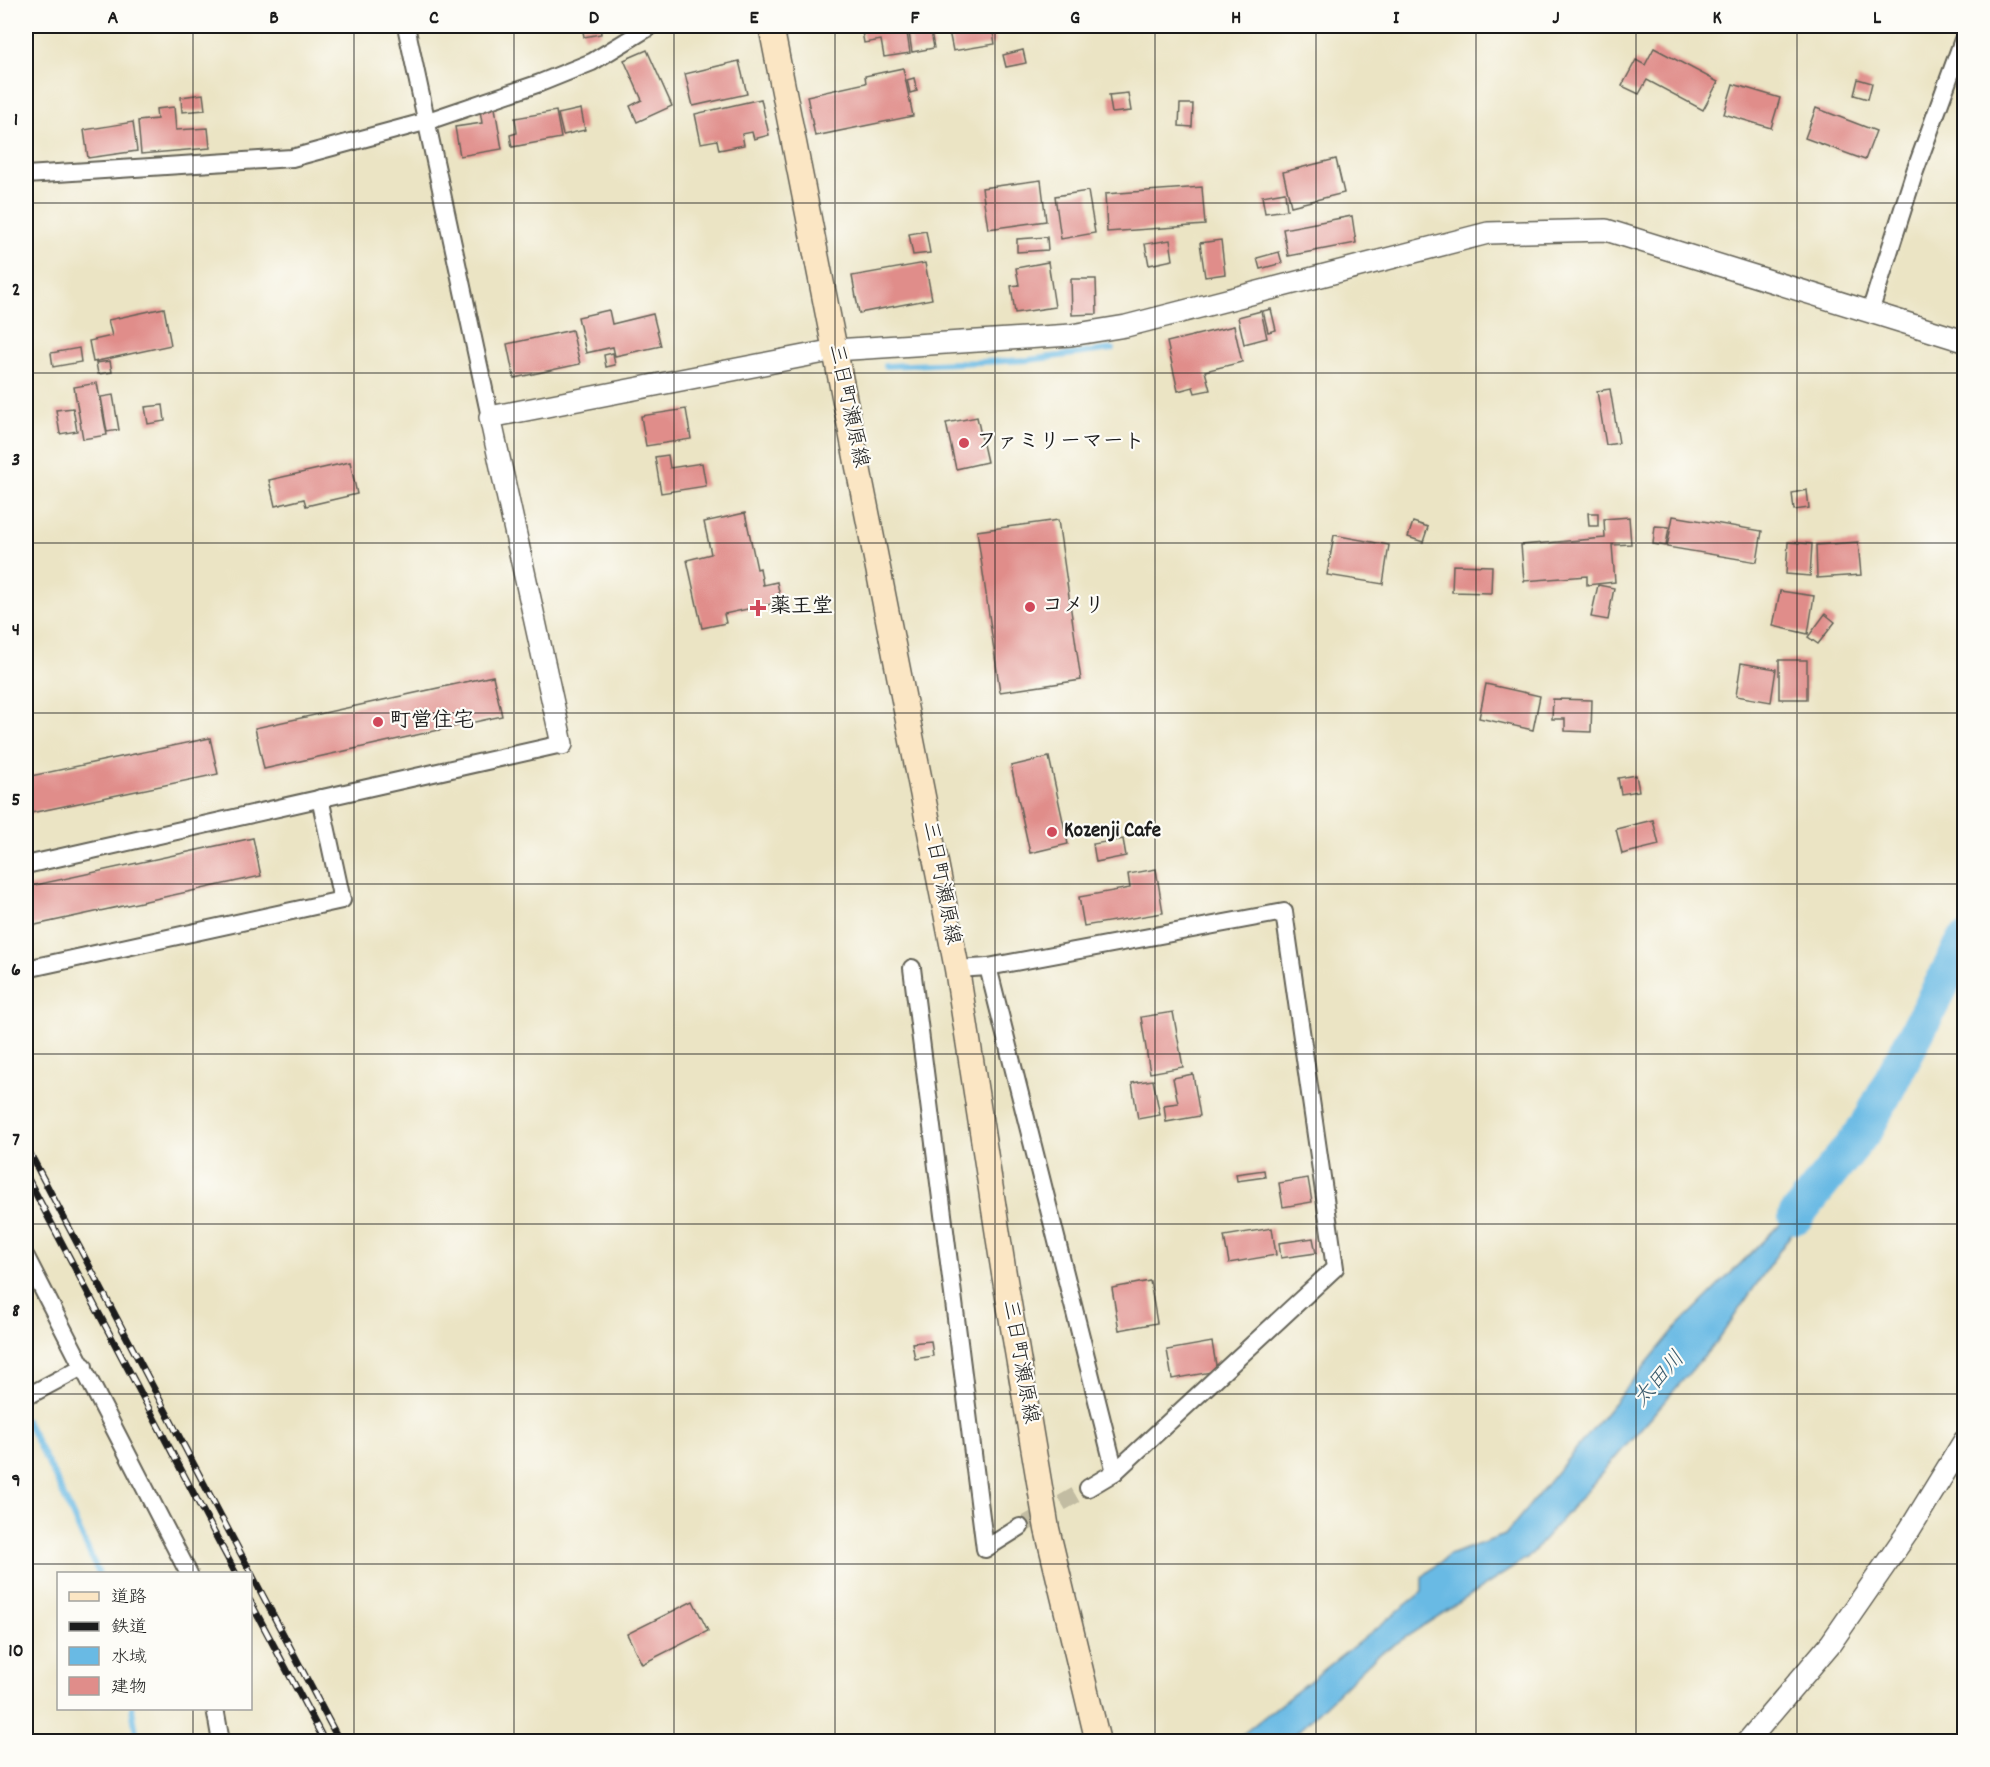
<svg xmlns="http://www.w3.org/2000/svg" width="1990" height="1767" viewBox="0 0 1990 1767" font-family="Dekko,'Klee One',sans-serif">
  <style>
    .water { fill: #69bae4; stroke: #426b80; stroke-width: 1.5 }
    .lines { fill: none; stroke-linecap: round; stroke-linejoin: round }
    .stream { stroke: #69bae4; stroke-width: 6 }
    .river { stroke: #69bae4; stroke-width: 36 }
    .building { fill: #e08d8a }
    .minor-tunnel { stroke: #c2bca2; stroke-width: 16; stroke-dasharray: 16 8; stroke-linecap: butt }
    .minor-casing { stroke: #646257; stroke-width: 20 }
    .tertiary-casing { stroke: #646257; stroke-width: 24 }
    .secondary-casing { stroke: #646257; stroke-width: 27 }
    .minor { stroke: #fff; stroke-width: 16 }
    .tertiary { stroke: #fff; stroke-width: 21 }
    .secondary { stroke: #fbe6c4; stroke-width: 24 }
    .rail-casing { stroke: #1c1c1c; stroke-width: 7 }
    .rail { stroke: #fdfcf7; stroke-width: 4.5; stroke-dasharray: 14; stroke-linecap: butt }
    .grid { fill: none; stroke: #1c1c1c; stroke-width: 1.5; stroke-opacity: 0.55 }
    .poi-dot { fill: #d1495b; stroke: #fdfcf7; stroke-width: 2 }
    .labels { text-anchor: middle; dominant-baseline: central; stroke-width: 4.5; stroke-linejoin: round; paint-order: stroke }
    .street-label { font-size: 21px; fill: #1c1c1c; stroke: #fdfcf7 }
    .poi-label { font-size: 21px; font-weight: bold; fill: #1c1c1c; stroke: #fdfcf7; text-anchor: start }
    .water-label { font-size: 22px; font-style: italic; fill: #3b5b6c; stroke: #fdfcf7 }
    .neatline { fill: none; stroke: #1c1c1c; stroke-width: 2 }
    .grid-label { font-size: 20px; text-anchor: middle; font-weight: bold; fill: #1c1c1c }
  </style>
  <rect width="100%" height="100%" fill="#fdfcf7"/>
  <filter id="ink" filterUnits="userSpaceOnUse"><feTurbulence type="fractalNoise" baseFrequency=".0167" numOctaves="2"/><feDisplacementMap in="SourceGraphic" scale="12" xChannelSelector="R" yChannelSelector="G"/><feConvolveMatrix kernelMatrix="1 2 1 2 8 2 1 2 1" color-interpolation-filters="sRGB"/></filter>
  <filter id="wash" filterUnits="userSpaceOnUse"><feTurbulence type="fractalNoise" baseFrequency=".008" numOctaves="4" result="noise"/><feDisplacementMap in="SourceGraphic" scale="24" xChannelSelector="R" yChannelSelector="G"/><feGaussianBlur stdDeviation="1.35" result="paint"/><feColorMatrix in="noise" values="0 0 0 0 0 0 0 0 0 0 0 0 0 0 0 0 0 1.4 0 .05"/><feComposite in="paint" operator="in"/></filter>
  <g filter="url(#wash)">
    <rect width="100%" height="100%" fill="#ebe4c4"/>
    <path class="water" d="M1838 1166 1718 1340 1528 1558 1375 1657 1288 1741H1234L1422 1592V1577L1449 1555 1505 1535 1674 1330Z"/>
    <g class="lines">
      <g class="stream">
        <path d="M886 366 1029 360 1112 349"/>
        <path d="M26 1421 56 1479 99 1574"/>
        <path d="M132 1708 136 1732 134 1742"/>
      </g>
      <path class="river" d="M1796 1216 1867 1127 1964 942"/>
    </g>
    <g id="blocks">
      <g class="building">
        <path d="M582 26H600L601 34 584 37Z"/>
        <path d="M861 26H906L910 53 884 57 881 40 864 43Z"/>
        <path d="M908 26H930L934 48 912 52Z"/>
        <path d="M948 26H992L995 44 953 51Z"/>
        <path d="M1654 48 1718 82 1703 110 1647 80 1639 94 1622 86 1636 60 1645 65Z"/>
        <path d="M647 50 672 106 637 122 630 106 642 100 624 60Z"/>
        <path d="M1023 50 1026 63 1006 67 1003 55Z"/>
        <path d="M739 61 747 94 693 106 685 74Z"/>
        <path d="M903 68 913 116 815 136 807 96 866 83 865 76Z"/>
        <path d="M914 78 917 91 910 93 907 80Z"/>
        <path d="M1858 79 1872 83 1868 99 1854 95Z"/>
        <path d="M1733 84 1780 98 1771 128 1724 114Z"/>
        <path d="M1128 93 1131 111 1112 113 1109 95Z"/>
        <path d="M203 94 205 110 182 112 181 97Z"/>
        <path d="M761 99 769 135 754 139 752 132 742 134 744 145 719 150 717 140 701 143 695 114Z"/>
        <path d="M494 102 502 149 460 156 455 127 482 123 479 104Z"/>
        <path d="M1180 104H1193L1192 127 1179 126Z"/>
        <path d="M174 107 176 130 208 128 210 148 141 154 138 121 157 119 156 109Z"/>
        <path d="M1816 108 1876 131 1865 160 1805 138Z"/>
        <path d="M581 109 585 130 563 135 558 114Z"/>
        <path d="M556 111 561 138 512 147 510 135 517 133 515 118Z"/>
        <path d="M133 122 137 151 88 158 84 130Z"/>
        <path d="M1336 159 1344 193 1291 206 1283 172Z"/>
        <path d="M1041 180 1046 221 988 229 982 188Z"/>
        <path d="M1202 187 1205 225 1107 232 1105 194Z"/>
        <path d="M1088 191 1095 233 1061 239 1055 196Z"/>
        <path d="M1285 192 1287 210 1265 213 1262 196Z"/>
        <path d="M1352 216 1356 243 1288 256 1283 229Z"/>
        <path d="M926 231 930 253 913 255 909 234Z"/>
        <path d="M1047 237 1048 250 1017 252V239Z"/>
        <path d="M1170 240 1173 260 1149 265 1145 244Z"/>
        <path d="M1221 240 1225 274 1205 277 1200 243Z"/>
        <path d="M1279 252 1282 263 1260 269 1257 258Z"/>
        <path d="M1048 262 1055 307 1015 313 1011 286 1019 285 1016 268Z"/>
        <path d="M925 263 932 299 859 313 852 276Z"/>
        <path d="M1071 279H1096L1097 314 1072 315Z"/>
        <path d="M164 308 171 345 93 362 89 341 112 336 108 320Z"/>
        <path d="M1271 309 1276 330 1268 332 1263 311Z"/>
        <path d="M609 310 612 324 653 314 661 346 615 356 613 347 586 353 578 317Z"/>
        <path d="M1261 311 1267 338 1244 344 1238 317Z"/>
        <path d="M1234 326 1242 362 1205 371 1210 390 1195 393 1193 387 1178 391 1167 342Z"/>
        <path d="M572 330 580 364 514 378 507 344Z"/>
        <path d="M79 348 81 362 53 367 51 353Z"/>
        <path d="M613 353 615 365 606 367 604 355Z"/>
        <path d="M110 361 112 372 98 374 96 363Z"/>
        <path d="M97 383 107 435 83 439 74 387Z"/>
        <path d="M1610 389 1619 443 1606 445 1597 391Z"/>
        <path d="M113 395 119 430 107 432 101 397Z"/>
        <path d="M163 405 165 421 148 424 145 407Z"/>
        <path d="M73 408 77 431 60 434 56 410Z"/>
        <path d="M686 409 691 439 646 446 641 416Z"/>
        <path d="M977 417 987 462 956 469 946 423Z"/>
        <path d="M668 455 670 468 702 463 706 486 661 493 655 457Z"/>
        <path d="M350 462 357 494 306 506 304 499 275 506 269 480Z"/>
        <path d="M1807 490 1809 508 1794 510 1792 493Z"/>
        <path d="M745 513 757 569 760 568 763 585 777 582 781 602 724 614 726 623 702 628 687 560 711 554 704 522Z"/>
        <path d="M1588 513H1598V526H1589Z"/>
        <path d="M1673 516 1762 531 1757 562 1667 547Z"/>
        <path d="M1629 517 1631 544 1612 545 1615 582 1587 585V576L1524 581 1521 545 1605 538 1604 519Z"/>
        <path d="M1058 520 1081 680 1000 692 977 531Z"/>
        <path d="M1413 522 1428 527 1423 542 1408 537Z"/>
        <path d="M1655 526 1669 527 1666 546 1653 544Z"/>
        <path d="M1334 535 1389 545 1383 584 1327 575Z"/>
        <path d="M1788 542 1812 544 1810 576 1786 574Z"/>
        <path d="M1858 542 1861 575 1817 578 1816 545Z"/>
        <path d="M1453 565 1492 566 1491 593 1452 592Z"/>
        <path d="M1598 585 1614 588 1608 620 1591 617Z"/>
        <path d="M1780 591 1814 596 1808 634 1773 626Z"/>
        <path d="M1825 614 1835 622 1818 644 1808 637Z"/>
        <rect x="1779" y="660" width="28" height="39"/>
        <path d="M1741 663 1776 669 1771 702 1736 696Z"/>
        <path d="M493 676 502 716 264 769 255 728Z"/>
        <path d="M1486 684 1540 696 1533 730 1479 718Z"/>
        <path d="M1553 699 1592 700 1591 732 1565 731V719H1552Z"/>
        <path d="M210 738 218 774 26 814V777Z"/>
        <path d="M1049 757 1068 844 1030 853 1011 766Z"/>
        <path d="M1636 775 1639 791 1621 794 1618 778Z"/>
        <path d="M1653 820 1659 845 1622 854 1616 829Z"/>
        <path d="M253 838 261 876 26 927V887Z"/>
        <path d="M1123 839 1126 856 1096 862 1093 844Z"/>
        <path d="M1156 869 1163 913 1084 926 1079 897 1130 888 1128 874Z"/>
        <path d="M1173 1012 1183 1067 1150 1073 1141 1017Z"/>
        <path d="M1193 1074 1200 1116 1166 1122 1164 1105 1178 1103 1173 1078Z"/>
        <path d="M1153 1080 1160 1115 1138 1119 1132 1083Z"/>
        <path d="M1264 1170 1265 1177 1237 1181 1236 1174Z"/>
        <path d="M1308 1178 1312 1202 1283 1207 1279 1183Z"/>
        <path d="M1272 1228 1276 1255 1229 1263 1224 1236Z"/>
        <path d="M1313 1238 1316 1253 1281 1258 1279 1243Z"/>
        <path d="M1150 1281 1157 1323 1119 1330 1112 1288Z"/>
        <path d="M931 1341 933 1356 915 1359 912 1343Z"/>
        <path d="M1212 1342 1217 1371 1172 1379 1167 1350Z"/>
        <path d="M693 1601 708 1631 642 1664 627 1634Z"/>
      </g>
    </g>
  </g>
  <g filter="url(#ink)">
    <use href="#blocks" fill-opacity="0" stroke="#646257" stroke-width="1.5"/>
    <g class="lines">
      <path class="minor-tunnel" d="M1020 1527 1088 1488"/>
      <defs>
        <g id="minor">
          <path d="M406 26 490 417"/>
          <path d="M26 175 292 158 428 121 540 83 592 62 651 26"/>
          <path d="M1870 312 1915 171 1964 37"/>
          <path d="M26 865 562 744"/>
          <path d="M26 966 31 968 342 900 320 798"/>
          <path d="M988 967 1115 1472"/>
          <path d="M912 968 985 1549 1020 1527"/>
          <path d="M957 969 988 967 1284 912 1335 1268 1115 1472 1088 1488"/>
          <path d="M26 1257 189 1574"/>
          <path d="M26 1397 84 1366"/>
          <path d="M215 1708 221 1742"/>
        </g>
        <g id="tertiary">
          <path d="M562 744 490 417 835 350 1071 335 1126 326 1488 233 1606 230 1964 341"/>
          <path d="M1747 1742 1831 1643 1910 1529 1964 1441"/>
        </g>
        <path id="secondary" d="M771 26 957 969 1004 1274 1047 1529 1098 1742"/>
      </defs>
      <use href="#minor" class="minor-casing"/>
      <use href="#tertiary" class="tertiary-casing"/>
      <use href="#secondary" class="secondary-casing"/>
      <use href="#minor" class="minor"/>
      <use href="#tertiary" class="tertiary"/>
      <use href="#secondary" class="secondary"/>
      <defs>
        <g id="rail">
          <path d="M26 1146 340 1742"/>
          <path d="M26 1175 236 1574"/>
          <path d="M250 1601 325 1742"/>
        </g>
      </defs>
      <use href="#rail" class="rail-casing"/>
      <use href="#rail" class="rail"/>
    </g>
  </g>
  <path class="grid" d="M193 26V1574M354 26V1742M514 26V1742M674 26V1742M835 26V1742M995 26V1742M1155 26V1742M1316 26V1742M1476 26V1742M1636 26V1742M1797 26V1742M26 203H1964M26 373H1964M26 543H1964M26 713H1964M26 884H1964M26 1054H1964M26 1224H1964M26 1394H1964M26 1564H1964M193 1708V1742"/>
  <g class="poi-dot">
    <circle cx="964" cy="443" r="6"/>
    <circle cx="1030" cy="607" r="6"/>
    <path d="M755 599h6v6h6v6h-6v6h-6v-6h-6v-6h6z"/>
    <circle cx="378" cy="722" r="6"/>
    <circle cx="1052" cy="832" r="6"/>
  </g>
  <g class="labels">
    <g class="street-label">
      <text transform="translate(847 406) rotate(78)">三日町瀬原線</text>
      <text transform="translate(940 883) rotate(79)">三日町瀬原線</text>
      <text transform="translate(1019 1362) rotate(80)">三日町瀬原線</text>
    </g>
    <g class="poi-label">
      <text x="976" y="443">ファミリーマート</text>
      <text x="1042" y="607">コメリ</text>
      <text x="770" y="608">薬王堂</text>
      <text x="390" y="722">町営住宅</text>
      <text x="1064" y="832">Kozenji Cafe</text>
    </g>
    <g class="water-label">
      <text transform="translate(1660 1380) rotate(-49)">太田川</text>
    </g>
  </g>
  <rect width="1990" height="1767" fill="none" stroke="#fdfcf7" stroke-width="66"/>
  <rect x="57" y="1572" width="195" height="138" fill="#fdfcf7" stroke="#a3a29f" stroke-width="1.5"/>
  <rect x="69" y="1592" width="30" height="9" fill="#fbe6c4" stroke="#a3a29f" stroke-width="1.5"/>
  <text x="111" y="1602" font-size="18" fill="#1c1c1c">道路</text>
  <rect x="69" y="1622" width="30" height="9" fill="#1c1c1c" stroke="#a3a29f" stroke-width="1.5"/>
  <text x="111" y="1632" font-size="18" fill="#1c1c1c">鉄道</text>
  <rect x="69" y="1647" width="30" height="18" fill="#69bae4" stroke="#a3a29f" stroke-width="1.5"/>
  <text x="111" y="1662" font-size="18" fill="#1c1c1c">水域</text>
  <rect x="69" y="1677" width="30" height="18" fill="#e08d8a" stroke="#a3a29f" stroke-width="1.5"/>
  <text x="111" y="1692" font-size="18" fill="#1c1c1c">建物</text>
  <rect x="33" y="33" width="1924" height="1701" class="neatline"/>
  <g class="grid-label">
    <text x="113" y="23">A</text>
    <text x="274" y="23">B</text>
    <text x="434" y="23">C</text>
    <text x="594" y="23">D</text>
    <text x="754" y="23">E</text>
    <text x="915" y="23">F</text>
    <text x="1075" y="23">G</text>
    <text x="1236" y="23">H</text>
    <text x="1396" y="23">I</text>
    <text x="1556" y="23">J</text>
    <text x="1717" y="23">K</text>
    <text x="1877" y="23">L</text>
    <text x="16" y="125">1</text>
    <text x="16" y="295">2</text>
    <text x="16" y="465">3</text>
    <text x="16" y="635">4</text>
    <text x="16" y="805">5</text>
    <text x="16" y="975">6</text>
    <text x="16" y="1145">7</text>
    <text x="16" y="1316">8</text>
    <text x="16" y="1486">9</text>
    <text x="16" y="1656">10</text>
  </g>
</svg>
